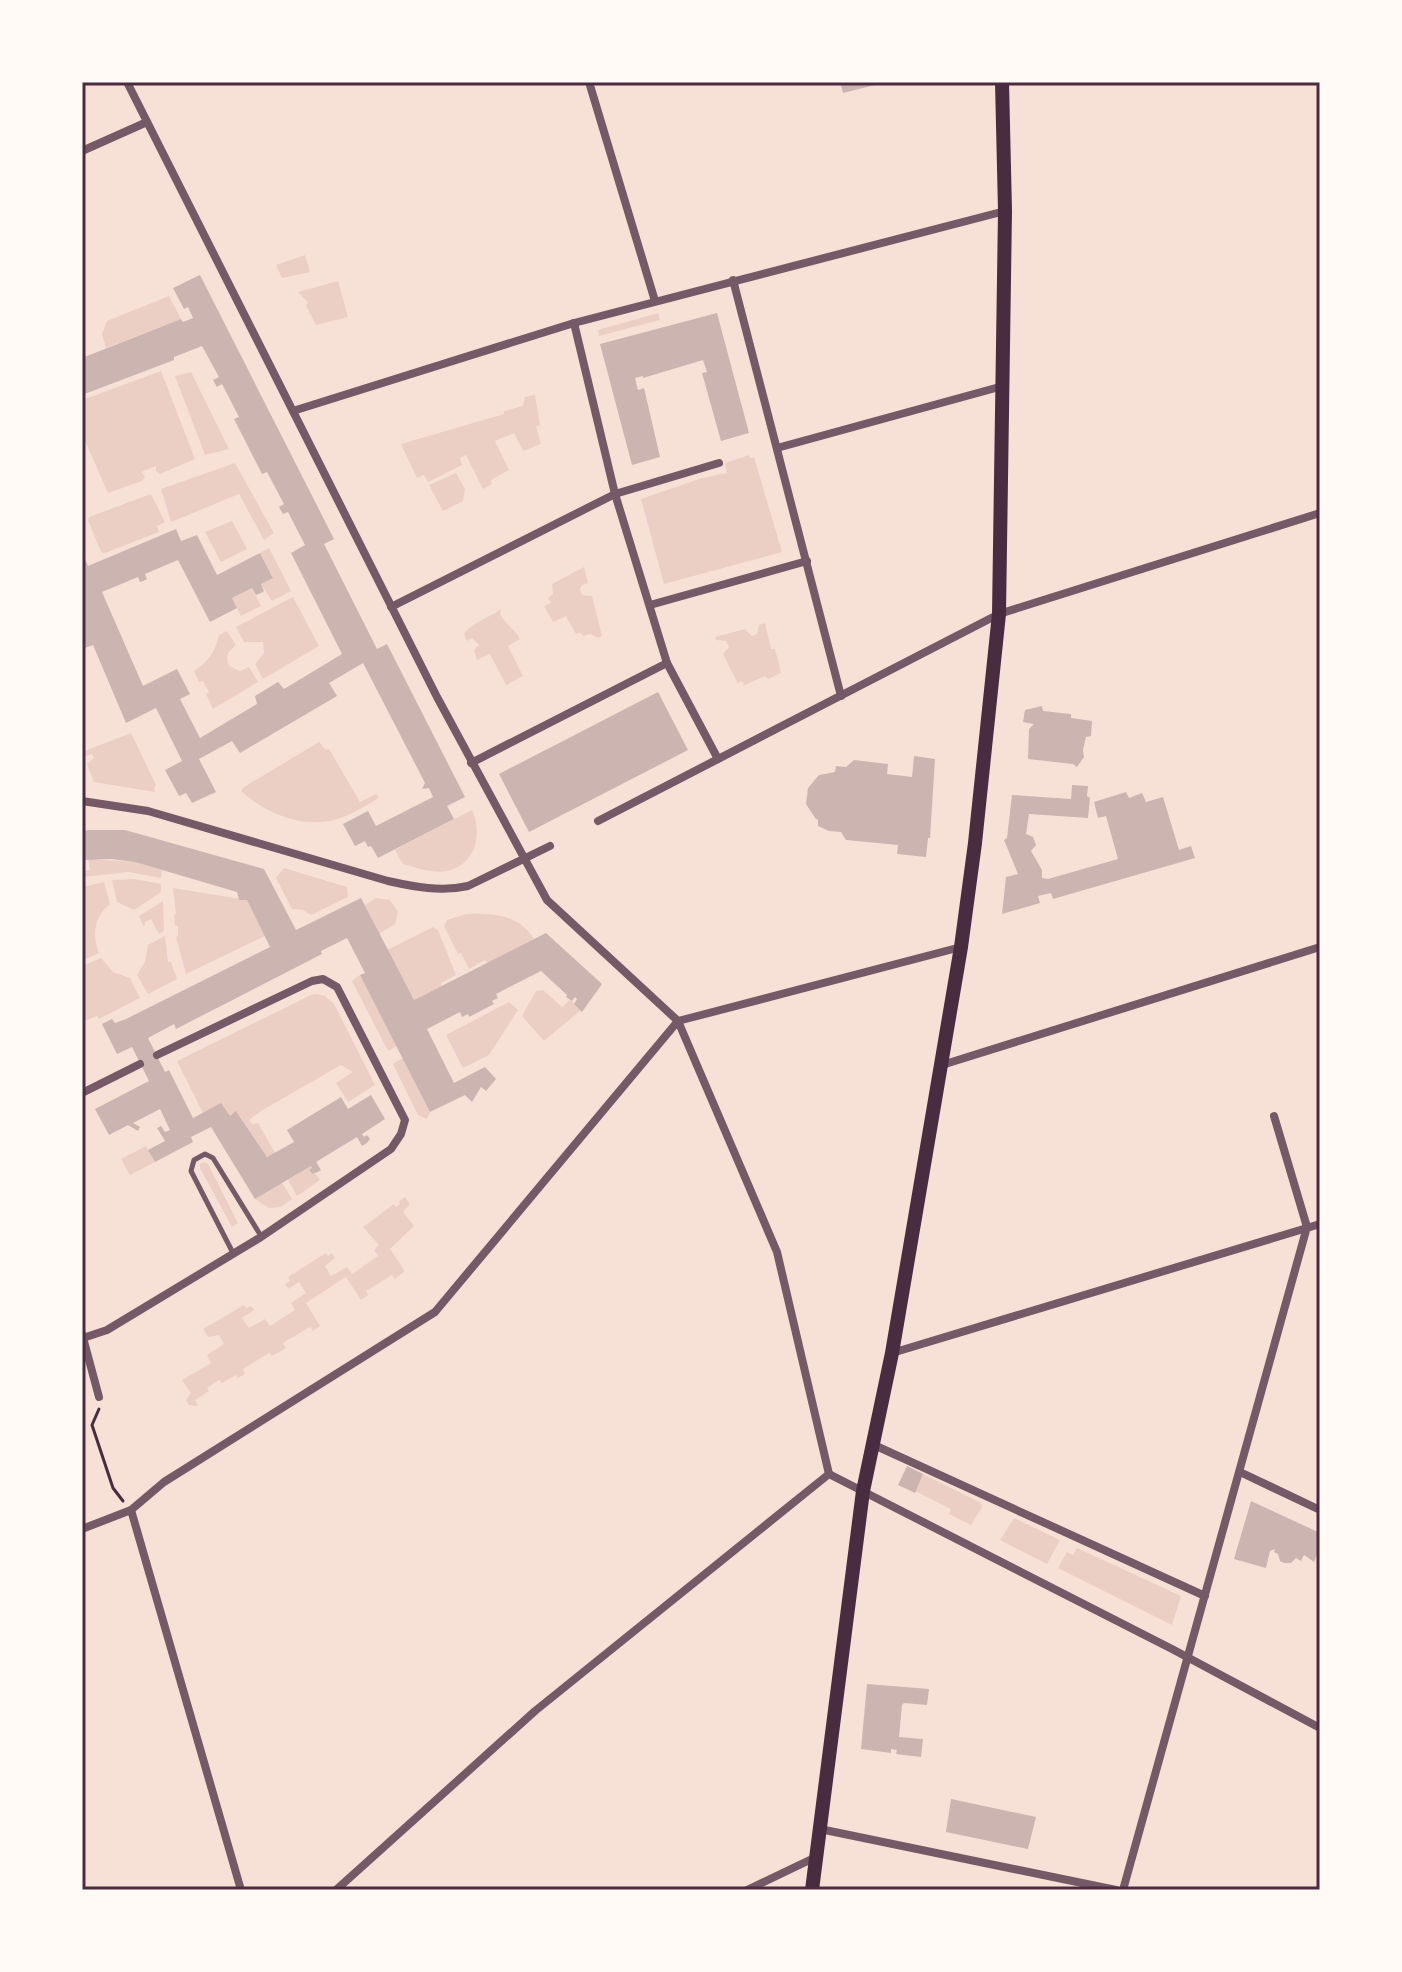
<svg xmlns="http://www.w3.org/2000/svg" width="1402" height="1972" viewBox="0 0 1402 1972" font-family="'DejaVu Sans',sans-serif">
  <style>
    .green { fill: #ebcfc5 }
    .building { fill: #ccb4b1 }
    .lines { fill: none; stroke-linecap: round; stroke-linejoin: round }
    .path { stroke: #4a2c40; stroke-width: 3 }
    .service { stroke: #755966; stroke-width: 5 }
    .minor { stroke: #755966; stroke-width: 8 }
    .secondary { stroke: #4a2c40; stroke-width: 14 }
    .neatline { fill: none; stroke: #4a2c40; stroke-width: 3 }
  </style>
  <rect width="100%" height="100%" fill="#f7e1d7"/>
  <g class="green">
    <path d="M305 255 310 272 282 278 276 265Z"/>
    <path d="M338 281 348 317 316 325 306 306 308 302 298 292Z"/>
    <path d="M169 296 181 319 106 348 102 334 107 321Z"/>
    <path d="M658 313 660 320 599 336 598 330Z"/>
    <path d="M161 371 195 459 160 474 156 471V466L141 472 145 477 142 481 108 493 82 434V400Z"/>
    <path d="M191 372 229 449 205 455 175 376Z"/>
    <path d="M535 395 540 425 536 427 541 444 523 451 514 433 495 441 509 470 491 480 492 484 483 489 466 455 460 458 462 465 428 482 424 475 417 478 401 444 504 414V411L523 406 525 397Z"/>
    <path d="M749 455 750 458 754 457 782 552 664 584 641 499 702 478 727 473 725 463Z"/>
    <path d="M235 463 274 533 264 540 239 494 171 522 161 489Z"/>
    <path d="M456 473 465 489 463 501 443 511 429 485Z"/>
    <path d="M151 494 165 522 157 526 159 532 105 553 101 552 88 520 89 517Z"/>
    <path d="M232 521 247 549 221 562 205 532Z"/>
    <path d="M269 548 291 591 272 601 261 584 273 577 260 553Z"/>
    <path d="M584 567 588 583 582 585 580 589 582 595 592 596 602 636 598 638 590 634 583 636 580 632 576 634 566 616 553 622 544 606 551 603 548 598 553 594 552 584Z"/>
    <path d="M252 588 261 606 241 616 232 598Z"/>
    <path d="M293 597 319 646 263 679 255 664 264 653 263 642H244L236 627Z"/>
    <path d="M501 609 500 614C507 626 514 628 520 639L508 646 523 676 506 685 490 654 477 660 474 650 479 645 472 638 467 641 464 634C473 621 488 619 501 609Z"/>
    <path d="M765 623 771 649H775L781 673 768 679 765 676 743 686 744 683 740 681 738 684 723 654 729 647 726 641 716 640 715 637 745 629 752 636 757 634 759 625Z"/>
    <path d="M227 631 236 645C228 652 225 655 229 666L240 671 249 667 258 682 213 709 206 694 209 692 203 681 199 682 194 671C208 662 216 651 219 635Z"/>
    <path d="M131 733 156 785 154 788 155 792 94 782 87 764 94 758 92 754 82 757V752Z"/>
    <path d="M319 742 326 750 329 749 360 802 376 794 379 798C365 806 350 816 334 820 301 828 265 813 241 791L244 787Z"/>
    <path d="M472 810C483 833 476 865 447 871 433 874 417 868 403 864L395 850Z"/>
    <path d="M88 859 135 862 162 870 161 878 128 872 84 877 82 872 90 870Z"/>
    <path d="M284 868 347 887 348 897 311 915 303 910 292 909 276 878Z"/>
    <path d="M134 879 161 884V892L134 910 117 902 112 880Z"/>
    <path d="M104 882 110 904C94 917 92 934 99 953L82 961V887Z"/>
    <path d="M173 888 247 900 265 936 186 974 176 937 178 936V926H175L174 915 176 914Z"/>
    <path d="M376 898 390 900 398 912 395 924 379 934 365 905Z"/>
    <path d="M163 901 164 931 159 934 151 919 145 922 144 927 139 916Z"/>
    <path d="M466 914C492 913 519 914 534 939L488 963 485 960 469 969 461 953 458 954 444 926 447 920Z"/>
    <path d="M433 927 438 930 456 975 441 983V986L414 1000 387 950Z"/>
    <path d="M165 936 168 962H171L177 979 148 994 137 975 145 962 148 945Z"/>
    <path d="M101 958 113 972 130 978 140 998 99 1019 97 1016 82 1022V966Z"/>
    <path d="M360 975 397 1046 388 1051 352 981Z"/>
    <path d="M543 990 562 1007 570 1000 581 1010 544 1041 522 1016 536 991Z"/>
    <path d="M317 994 325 996 334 1004 375 1085 348 1102 336 1083 353 1072 341 1065 261 1111 249 1120 252 1124 258 1123 275 1153 267 1157 237 1112 230 1116 203 1113 177 1061 311 995Z"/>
    <path d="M509 1002 518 1010 489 1055 463 1068 446 1035Z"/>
    <path d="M403 1058 430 1112 427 1119 418 1115 393 1064Z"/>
    <path d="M146 1146 155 1162 130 1175 121 1159Z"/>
    <path d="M204 1162 208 1164 238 1223 232 1227 200 1168V1164Z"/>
    <path d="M311 1166 312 1168 309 1171 312 1174 315 1173 320 1180 297 1196 288 1180Z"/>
    <path d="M282 1183 292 1199 280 1207 269 1208 255 1199Z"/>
    <path d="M405 1197 410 1204 403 1212 414 1226 390 1249 405 1271 395 1279 392 1275 366 1291 368 1295 361 1300 346 1277 306 1303 320 1326 313 1331 310 1327 283 1343 286 1348 272 1356 269 1353 243 1369 245 1374 238 1378 236 1375 222 1383 219 1380 207 1388 209 1391 195 1400 198 1406 189 1405 186 1400 191 1393 182 1380 211 1363 207 1355 224 1344 219 1335 208 1337 203 1329 244 1305 246 1308 251 1306 254 1310 242 1318 249 1328 265 1319 270 1326 295 1310 291 1303 306 1293 299 1282 288 1289 285 1284 290 1281 288 1277 326 1253 328 1256 332 1253 335 1258 325 1266 331 1276 347 1267 352 1274 378 1256 374 1250 379 1245 363 1227 394 1204 396 1207 400 1204 399 1201Z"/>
    <path d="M923 1474 981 1503 982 1507 971 1525 949 1514 951 1509 915 1491Z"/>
    <path d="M1014 1518 1060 1540 1047 1564 1000 1540Z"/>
    <path d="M1077 1548 1181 1596 1172 1625 1058 1568 1067 1552 1073 1555Z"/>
  </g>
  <g class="building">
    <path d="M840 82H883V83L843 93Z"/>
    <path d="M200 275 334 539 324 544 377 649 387 644 465 797 447 806 454 819 378 858 371 846 368 847 365 841 355 846 343 824 368 811 376 826 433 797 429 788 422 789 425 783 363 663 329 683 337 696 240 753 232 741 199 759 216 792 192 803 186 793 179 796 165 770 182 761 156 708 126 723 93 645 82 649V552L88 566 176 529 181 541 197 535 217 575 260 553 273 578 261 584 264 591 261 593 256 595 252 588 232 598 237 608 210 622 178 560 145 574 147 579 143 581 140 582 138 577 102 592 143 686 177 669 190 694 180 699 200 738 257 704 255 696 278 682 284 689 342 654 291 553 305 545 288 512 283 514 279 507 284 504 267 472 262 474 234 419 239 417 222 384 217 387 213 380 219 377 202 346 174 357V360L82 395V358L181 319 183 322 193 318 188 307 184 309 173 288Z"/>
    <path d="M717 313 749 433 721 441 702 373 707 372 703 360 643 378V376L635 378 638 390 644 388 660 457 632 465 600 344Z"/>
    <path d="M658 692 688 750 529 832 499 774Z"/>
    <path d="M1042 706 1043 711 1071 714V718L1092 721 1091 736 1086 737 1083 750 1084 757 1077 767 1073 764 1028 759 1029 729 1034 724 1023 722 1025 710Z"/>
    <path d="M914 756 935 759 930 838H928L926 857 897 854 898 845 846 840 841 832 829 831 818 826V820L815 818 806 804 808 788 819 775 835 772 836 766 846 767 854 760 888 764 887 774 912 777Z"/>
    <path d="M1072 785 1088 786 1087 796 1090 798 1088 818 1029 814 1026 834 1033 837 1036 845 1031 851 1042 870V878L1048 879 1118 859 1106 816 1098 818 1094 802 1126 792 1129 798 1142 793 1146 802 1163 797 1179 850 1191 846 1195 858 1053 899 1051 893 1038 896 1040 903 1002 914 1006 877 1018 874 1004 840 1007 838 1012 795 1071 799Z"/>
    <path d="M89 830H125L264 869 296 930 361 898 414 1000 546 933 602 984 582 1012 574 1004 577 999 575 997 572 1001 566 997 567 995 541 971 496 994 498 998 492 1001 494 1004 469 1017 468 1014 462 1017 460 1012 427 1029 454 1083 485 1067 496 1079 486 1091 481 1087 472 1102 465 1095 430 1112 360 975 365 973 347 938 321 951 322 954 176 1029 174 1024 148 1038 165 1072 169 1070 193 1118 221 1103 230 1116 236 1111 267 1157 294 1142 287 1130 341 1097 348 1109 371 1095 385 1119 362 1134 364 1137 367 1135 370 1139 367 1143 362 1146 357 1137 316 1162 321 1170 318 1172 312 1174 309 1170 312 1168 311 1166 255 1199 211 1127 191 1137 193 1142 155 1162 148 1150 165 1141 157 1128 161 1126 165 1132 170 1130 160 1109 133 1123 140 1127 138 1131 128 1125 109 1135 95 1109 149 1081 132 1047 117 1054 102 1024 112 1019 115 1023 126 1019 270 947 247 900H239L237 892 135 862 111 859 82 860V831Z"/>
    <path d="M907 1466 923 1474 915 1493 898 1485Z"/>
    <path d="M1251 1501 1320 1533V1548L1314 1562 1304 1555 1301 1561 1296 1558 1291 1563H1284L1280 1561 1278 1554 1274 1552 1275 1549 1270 1551 1266 1568 1234 1559Z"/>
    <path d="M867 1684 929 1689 927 1705 904 1703 902 1705 899 1737 923 1739 921 1757 896 1754 897 1750 891 1749V1753L861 1749Z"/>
    <path d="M951 1799 1036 1817 1028 1849 946 1832Z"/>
  </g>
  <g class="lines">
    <path class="path" d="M99 1409 92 1425 113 1488 123 1501"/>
    <path class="service" d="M233 1253 191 1171 194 1160 205 1154 213 1158 261 1236"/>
    <g class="minor">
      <path d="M127 82 437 697 547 900 678 1021 777 1252 829 1474"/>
      <path d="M589 82 655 301"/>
      <path d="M82 151 147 122"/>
      <path d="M733 280 841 696"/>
      <path d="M574 323 615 494 667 663 718 759"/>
      <path d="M293 411 574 323 1005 211"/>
      <path d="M777 448 1003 386"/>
      <path d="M650 605 807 561"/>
      <path d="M391 607 615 494 719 463"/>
      <path d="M471 763 667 663"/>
      <path d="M82 801 148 811 388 881C415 887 441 892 468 886L550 846"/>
      <path d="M598 821 999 614 1320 513"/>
      <path d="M942 1065 1320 947"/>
      <path d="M82 1093 140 1064"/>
      <path d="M82 1334 99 1397"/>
      <path d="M83 1338 107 1330 261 1237 391 1149 401 1134 405 1120 337 987 323 979 312 981 157 1055"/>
      <path d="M892 1353 1320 1224"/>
      <path d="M874 1445 1205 1596"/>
      <path d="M1240 1472 1320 1510"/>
      <path d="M829 1474 1172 1649 1320 1728"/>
      <path d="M131 1510 241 1890"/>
      <path d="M82 1529 131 1510 164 1482 435 1312 678 1021 961 947"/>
      <path d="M820 1829 1116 1890"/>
      <path d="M336 1890 535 1711 829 1474"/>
      <path d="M747 1890 816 1857"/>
      <path d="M1123 1890 1307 1227 1274 1116"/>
    </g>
    <path class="secondary" d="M812 1890 863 1491 892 1353 961 947 975 843 999 614 1005 211 1002 82"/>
  </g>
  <rect width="1402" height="1972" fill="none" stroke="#fffaf5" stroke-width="168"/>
  <rect x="84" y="84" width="1234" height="1804" class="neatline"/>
</svg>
